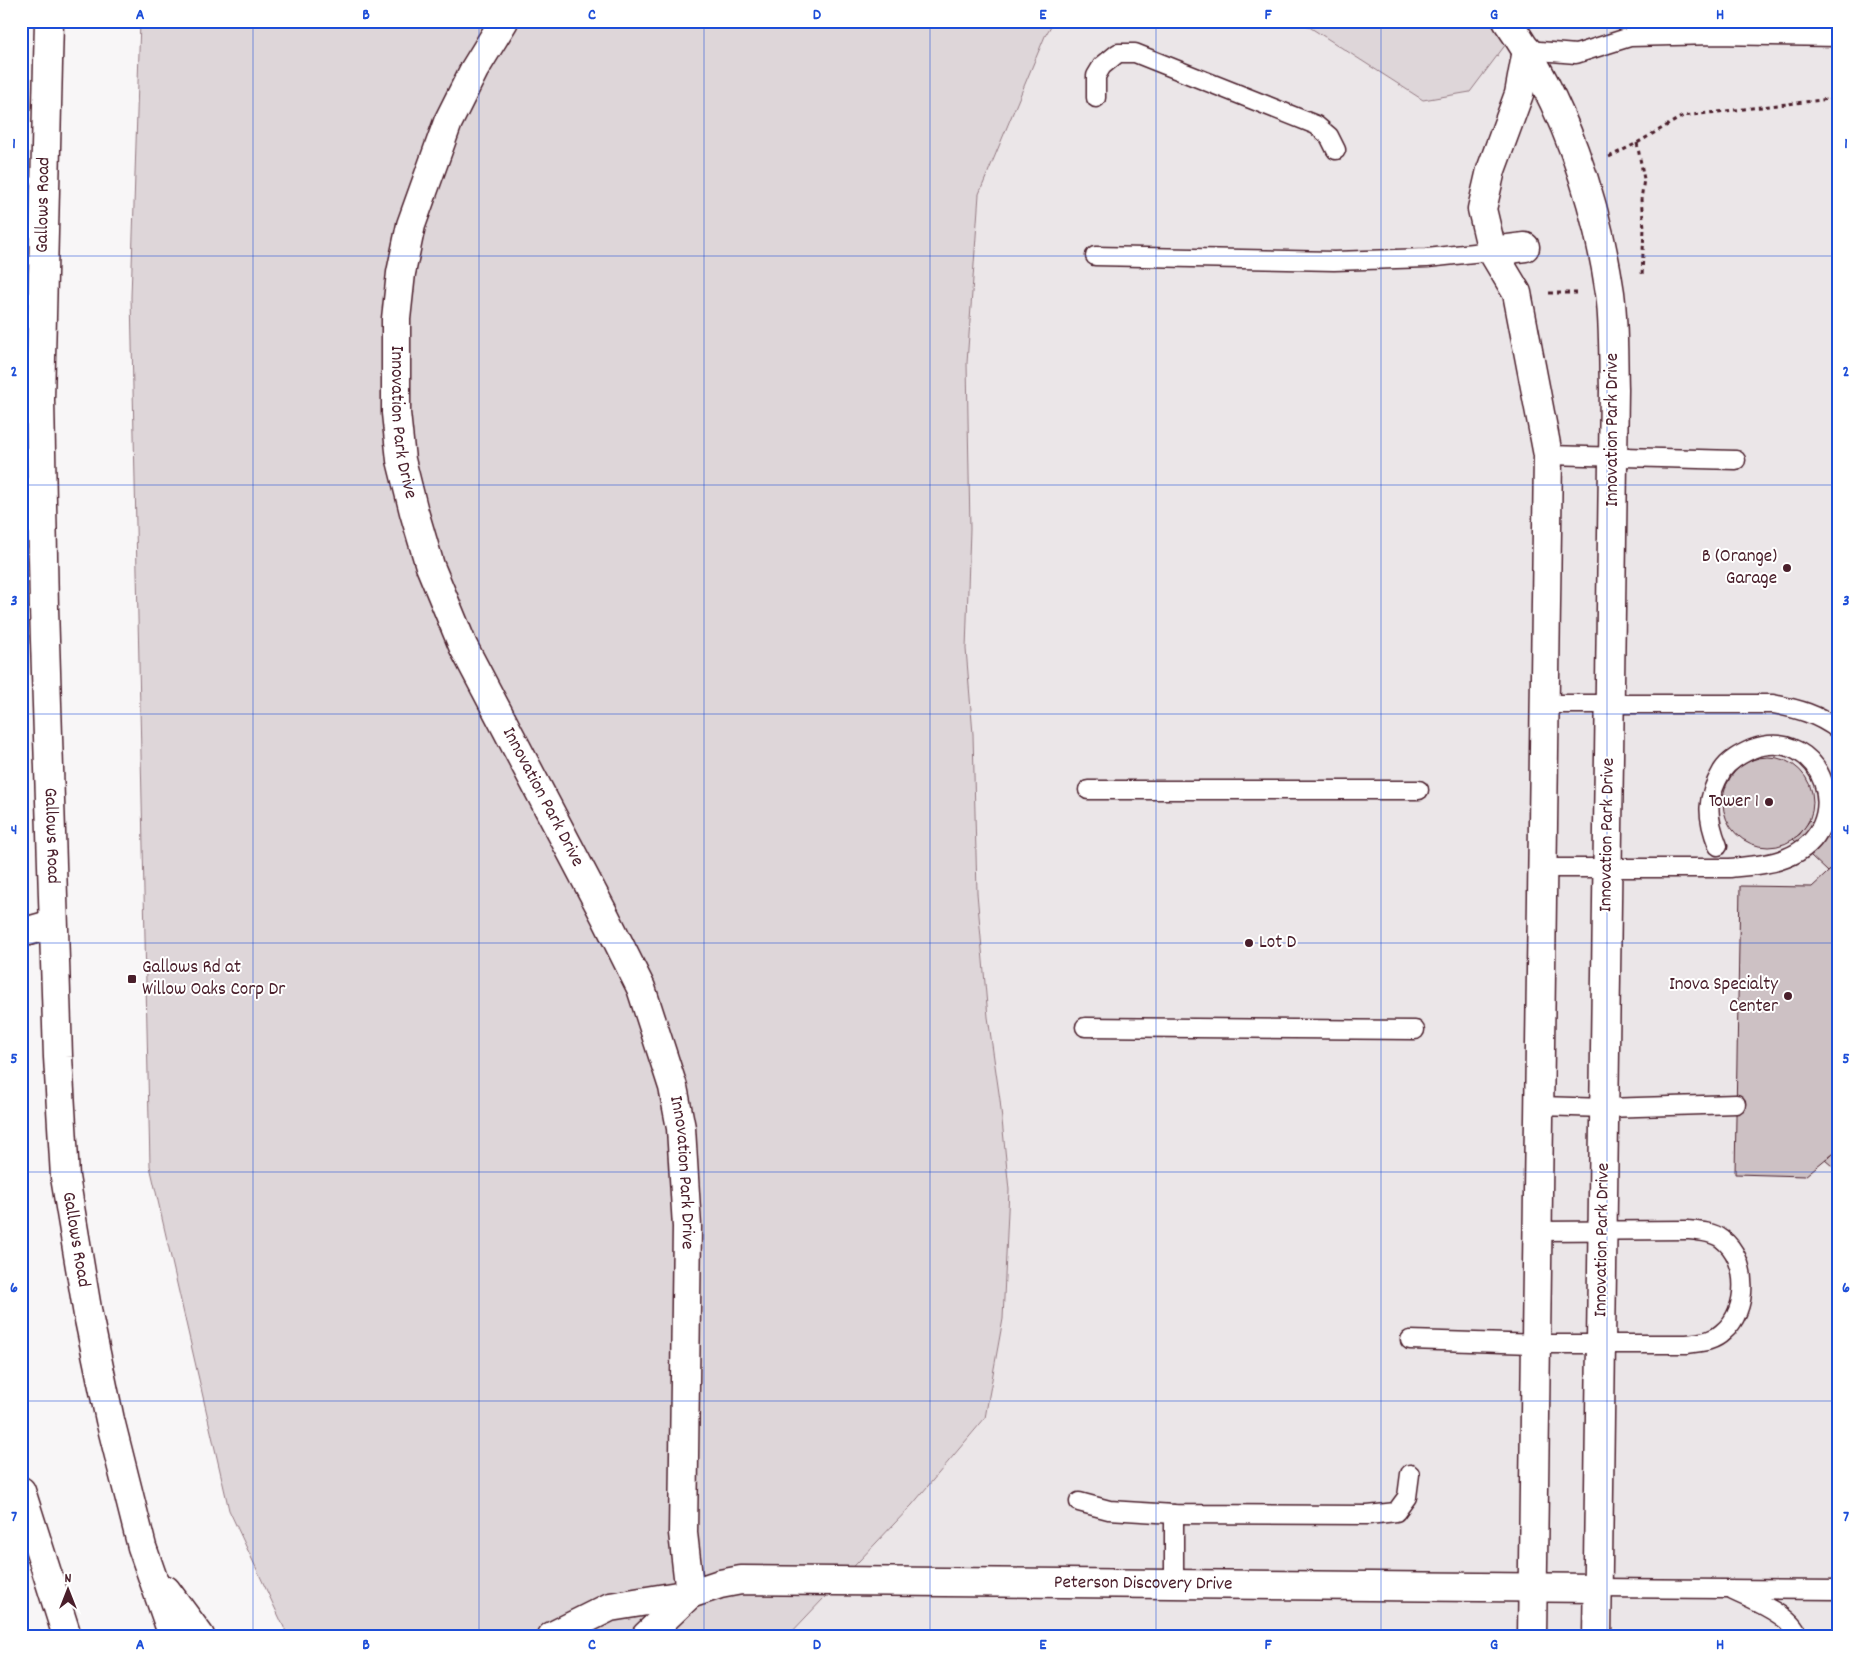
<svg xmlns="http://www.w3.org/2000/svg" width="1860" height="1657" viewBox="0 0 1860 1657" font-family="Dekko,sans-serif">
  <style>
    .built { fill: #ebe6e8 }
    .green { fill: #ded6d9; stroke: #947a82 }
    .building { fill: #cdc1c4; stroke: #4a1f2b }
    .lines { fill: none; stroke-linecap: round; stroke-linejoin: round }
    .service-casing { stroke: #4a1f2b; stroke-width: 21 }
    .minor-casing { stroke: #4a1f2b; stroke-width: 31 }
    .tertiary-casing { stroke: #4a1f2b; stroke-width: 31 }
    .primary-casing { stroke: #4a1f2b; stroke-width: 31 }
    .path { stroke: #4a1f2b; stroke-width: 3; stroke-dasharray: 4 4; stroke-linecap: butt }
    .service { stroke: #fff; stroke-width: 18 }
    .minor { stroke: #fff; stroke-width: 28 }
    .tertiary { stroke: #fff; stroke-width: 28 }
    .primary { stroke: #fff; stroke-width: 28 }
    .grid { fill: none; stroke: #1d4ed8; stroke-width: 1; stroke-opacity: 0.55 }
    .poi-dot { fill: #4a1f2b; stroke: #fff; stroke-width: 2 }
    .labels { text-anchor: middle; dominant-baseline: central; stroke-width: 4; stroke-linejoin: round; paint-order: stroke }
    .street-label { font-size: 19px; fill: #4a1f2b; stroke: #fff }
    .poi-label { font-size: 19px; fill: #4a1f2b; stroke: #fff; text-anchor: end }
    .neatline { fill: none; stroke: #1d4ed8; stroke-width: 2 }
    .grid-label { font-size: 16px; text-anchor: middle; font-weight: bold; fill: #1d4ed8 }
  </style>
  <rect width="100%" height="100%" fill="#f8f6f7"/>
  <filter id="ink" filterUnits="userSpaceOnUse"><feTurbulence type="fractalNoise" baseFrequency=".02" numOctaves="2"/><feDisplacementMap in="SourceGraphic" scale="10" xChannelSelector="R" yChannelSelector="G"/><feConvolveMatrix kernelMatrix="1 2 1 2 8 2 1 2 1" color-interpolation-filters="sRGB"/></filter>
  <g filter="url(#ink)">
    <path class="built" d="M1054 21H1300L1423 100 1533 23 1549 29 1576 22 1589 21H1839V1636H788L912 1505 985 1419 1003 1319 1009 1190 1000 1100 988 1017 977 893 973 734 966 649 970 529 967 363 979 194 1045 36Z"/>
    <g class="green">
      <path d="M140 21H1054L1045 36 979 194 967 363 970 529 966 649 973 734 977 893 988 1017 1000 1100 1009 1190 1003 1319 985 1418 912 1505 788 1636H288L229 1510 150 1166 131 297Z"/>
      <path d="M1300 21H1589L1576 22 1549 29 1533 23 1509 40 1470 92 1423 100Z"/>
    </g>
    <g class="building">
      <circle cx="1768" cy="802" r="45"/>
      <path d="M1810 820 1839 848V862L1828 872 1793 839 1800 834Z"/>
      <path d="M1839 862V1148L1805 1176 1735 1174 1740 886 1812 887Z"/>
      <path d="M1839 1148V1172L1825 1160Z"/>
      <path d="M1839 1201V1250L1834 1228V1216Z"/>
    </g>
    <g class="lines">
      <defs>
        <g id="service">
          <path d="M1527 50 1576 54 1630 37 1715 35 1839 37"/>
          <path d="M1096 98V76L1102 66 1118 53H1135L1316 125 1329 136 1336 150"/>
          <path d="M1095 256 1334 261 1427 258 1492 251"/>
          <path d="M1548 455 1736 460"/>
          <path d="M1545 704H1773C1799 709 1817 714 1839 730"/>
          <path d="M1088 790H1419"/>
          <path d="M1543 868H1730C1749 866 1769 865 1786 858 1860 829 1823 723 1752 749 1741 754 1729 760 1722 771 1706 798 1706 816 1718 846"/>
          <path d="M1085 1027 1415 1030"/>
          <path d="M1540 1106 1605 1108 1736 1104"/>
          <path d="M1410 1340 1536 1344H1687C1700 1342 1713 1342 1723 1332 1749 1311 1749 1259 1722 1239 1713 1232 1699 1231 1688 1230L1538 1231"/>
          <path d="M1079 1502 1109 1510 1174 1514 1368 1515 1396 1512 1407 1497 1410 1474"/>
          <path d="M1174 1584V1514"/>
          <path d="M1598 1588 1839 1590"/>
          <path d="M1733 1591C1751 1599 1793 1616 1798 1636"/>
        </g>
        <g id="minor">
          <path id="s1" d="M504 21 474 70 448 122 411 225 401 273 396 319V413L401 460 414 512 430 566 463 646 605 916 641 988 673 1087 681 1128 687 1227 683 1533 690 1594"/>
          <path d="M1507 21C1563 100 1596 198 1610 293 1614 325 1613 357 1614 389L1597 1636"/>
          <path d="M1527 50 1519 94 1491 170 1482 209 1492 251 1517 293 1548 455 1532 1636"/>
          <path d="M1492 251 1525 247"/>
          <path id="s2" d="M552 1636 610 1607 690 1594 720 1584 741 1580 1598 1588"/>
          <path d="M646 1636 690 1594"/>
        </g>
        <path id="tertiary" d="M21 933 53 924"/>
        <g id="primary">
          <path id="s3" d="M49 21 40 400 44 608 58 1057 65 1177 88 1315 110 1420 142 1547 173 1636"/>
          <path d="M21 1491 67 1636"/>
          <path d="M166 1590 200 1636"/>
        </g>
      </defs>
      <use href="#service" class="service-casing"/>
      <use href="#minor" class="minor-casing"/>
      <use href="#tertiary" class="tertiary-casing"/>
      <use href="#primary" class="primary-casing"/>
      <g class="path">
        <path d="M1637 143 1644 179 1641 200 1644 227 1642 277"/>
        <path d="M1609 157 1637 143 1683 116 1839 98"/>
        <path d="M1549 293H1578"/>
        <path d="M1123 1632 1124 1636"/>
      </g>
      <use href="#service" class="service"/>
      <use href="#minor" class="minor"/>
      <use href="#tertiary" class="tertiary"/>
      <use href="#primary" class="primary"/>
    </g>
  </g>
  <path class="grid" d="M253 21V1636M479 21V1636M704 21V1636M930 21V1636M1156 21V1636M1381 21V1636M1607 21V1636M21 256H1839M21 485H1839M21 714H1839M21 943H1839M21 1172H1839M21 1401H1839"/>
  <g class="poi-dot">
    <circle cx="1787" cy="568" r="5"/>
    <circle cx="1769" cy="802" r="5"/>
    <circle cx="1249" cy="943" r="5"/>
    <rect x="127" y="974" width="10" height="10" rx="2.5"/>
    <circle cx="1788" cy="996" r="5"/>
  </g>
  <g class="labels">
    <g class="street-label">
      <text transform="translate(44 205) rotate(-89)">Gallows Road</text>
      <text stroke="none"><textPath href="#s1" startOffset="424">Innovation Park Drive</textPath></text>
      <text transform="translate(1613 430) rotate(-90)">Innovation Park Drive</text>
      <text stroke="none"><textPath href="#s1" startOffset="829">Innovation Park Drive</textPath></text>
      <text stroke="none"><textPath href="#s3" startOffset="815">Gallows Road</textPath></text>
      <text transform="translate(1608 835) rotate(-89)">Innovation Park Drive</text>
      <text stroke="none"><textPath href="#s1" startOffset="1234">Innovation Park Drive</textPath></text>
      <text stroke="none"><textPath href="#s3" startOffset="1220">Gallows Road</textPath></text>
      <text transform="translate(1603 1240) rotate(-89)">Innovation Park Drive</text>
      <text stroke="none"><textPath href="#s2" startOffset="601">Peterson Discovery Drive</textPath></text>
    </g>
    <g class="poi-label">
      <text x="1777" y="557">B (Orange)<tspan x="1777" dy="22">Garage</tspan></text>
      <text x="1759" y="802">Tower 1</text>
      <text x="1259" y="943" text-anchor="start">Lot D</text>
      <text x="142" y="968" text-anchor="start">Gallows Rd at<tspan x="142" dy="22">Willow Oaks Corp Dr</tspan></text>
      <text x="1778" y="985">Inova Specialty<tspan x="1778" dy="22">Center</tspan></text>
    </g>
  </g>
  <rect width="1860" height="1657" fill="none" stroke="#fff" stroke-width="55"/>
  <g transform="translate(68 1590)" stroke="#ffffff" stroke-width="4" paint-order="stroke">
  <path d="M0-4L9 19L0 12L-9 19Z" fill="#4a1f2b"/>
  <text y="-8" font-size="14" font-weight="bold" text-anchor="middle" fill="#4a1f2b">N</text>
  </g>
  <rect x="28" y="28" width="1804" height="1602" class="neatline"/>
  <g class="grid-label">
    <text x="140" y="19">A</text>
    <text x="366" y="19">B</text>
    <text x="592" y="19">C</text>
    <text x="817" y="19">D</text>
    <text x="1043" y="19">E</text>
    <text x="1268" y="19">F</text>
    <text x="1494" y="19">G</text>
    <text x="1720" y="19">H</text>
    <text x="14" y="148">1</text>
    <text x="1846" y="148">1</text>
    <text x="14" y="376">2</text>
    <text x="1846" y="376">2</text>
    <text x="14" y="605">3</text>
    <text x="1846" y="605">3</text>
    <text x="14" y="834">4</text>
    <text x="1846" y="834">4</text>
    <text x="14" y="1063">5</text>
    <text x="1846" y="1063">5</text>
    <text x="14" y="1292">6</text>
    <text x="1846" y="1292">6</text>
    <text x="14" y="1521">7</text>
    <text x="1846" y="1521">7</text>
    <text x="140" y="1649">A</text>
    <text x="366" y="1649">B</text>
    <text x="592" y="1649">C</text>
    <text x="817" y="1649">D</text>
    <text x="1043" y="1649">E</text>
    <text x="1268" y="1649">F</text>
    <text x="1494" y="1649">G</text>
    <text x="1720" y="1649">H</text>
  </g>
</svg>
